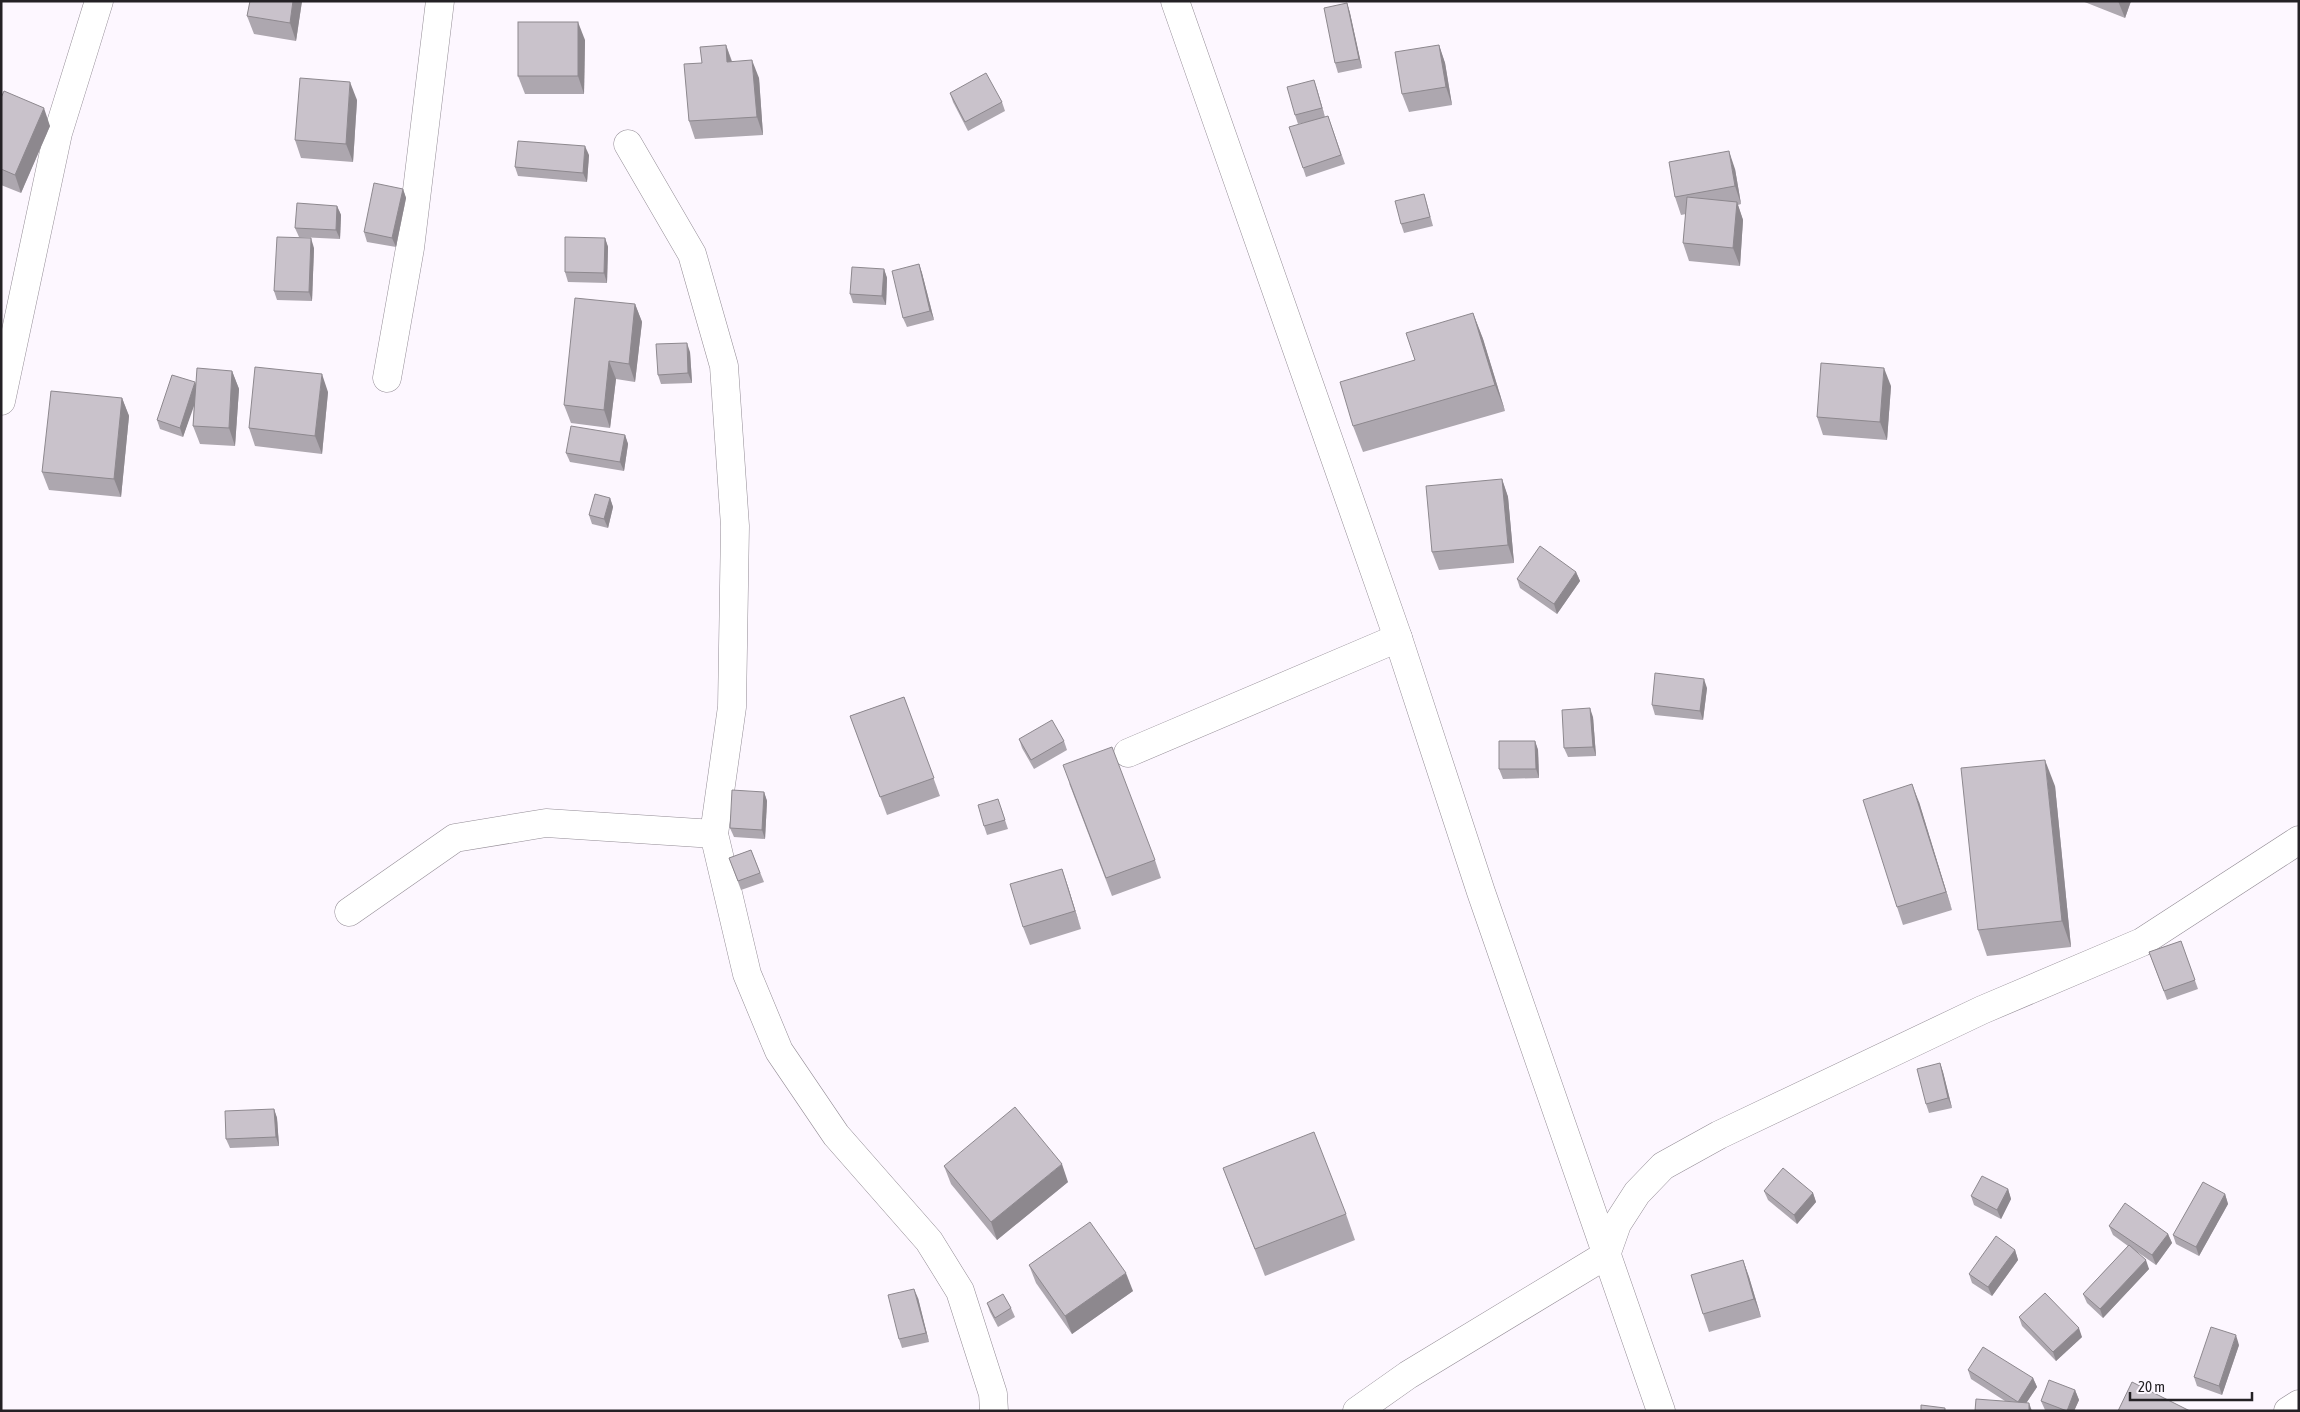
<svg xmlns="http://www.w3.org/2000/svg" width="2300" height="1412" viewBox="0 0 2300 1412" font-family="'Asap Condensed',sans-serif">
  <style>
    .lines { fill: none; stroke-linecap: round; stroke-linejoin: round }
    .street-casing { stroke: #938c95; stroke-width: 29 }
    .street { stroke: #fff; stroke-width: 28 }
    .wall { fill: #ada7af }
    .shaded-wall { fill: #8d888e }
    .building { fill: #c9c2cb; stroke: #8d888e }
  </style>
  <rect width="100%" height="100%" fill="#fdf7ff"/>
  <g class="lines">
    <defs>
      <g id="street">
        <path d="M1175 1 1398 638 1481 892 1661 1411"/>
        <path d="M628 144 692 254 724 366 735 526 732 707 714 834 747 974 779 1051 836 1135 929 1241 960 1291 993 1394 994 1411"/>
        <path d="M387 378 410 248 440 1"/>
        <path d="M1 401 58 133 99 1"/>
        <path d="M1128 753 1398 638"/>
        <path d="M349 912 455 838 546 823 714 834"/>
        <path d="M1357 1411 1408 1375 1606 1255 1617 1224 1637 1193 1663 1166 1719 1135 1982 1010 2142 942 2299 840"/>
        <path d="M2288 1411 2299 1404"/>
      </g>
    </defs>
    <use href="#street" class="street-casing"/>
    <use href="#street" class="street"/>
  </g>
  <g class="wall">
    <path d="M250 1H302L296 41 254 34 247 16Z"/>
    <path d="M2082 1H2131L2125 18Z"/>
    <path d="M1347 3 1350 13 1362 68 1338 73 1335 63Z"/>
    <path d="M585 40 584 94H525L518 76Z"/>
    <path d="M726 45 732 61 759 78 763 135 695 139 689 121 702 63Z"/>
    <path d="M1439 45 1445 63 1452 105 1409 112 1402 94Z"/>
    <path d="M1314 80 1325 117 1328 116 1345 164 1306 177 1303 168 1312 121 1298 124 1295 115Z"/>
    <path d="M950 93 1002 102 1005 111 968 131 953 102Z"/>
    <path d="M1 98 50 126 21 193 1 185Z"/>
    <path d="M357 100 353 162 301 158 295 140Z"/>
    <path d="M589 155 587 182 518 176 515 167Z"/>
    <path d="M1735 169 1741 204 1738 205 1743 220 1740 266 1689 261 1683 243 1686 214 1681 215 1675 197Z"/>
    <path d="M403 189 406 198 396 247 367 242 364 232Z"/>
    <path d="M1424 194 1427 204 1433 226 1404 233 1401 224Z"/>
    <path d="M337 206 341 215 340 239 299 237 295 228Z"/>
    <path d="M605 238 608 247 607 283 568 282 565 272Z"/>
    <path d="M314 248 312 301 277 300 274 291Z"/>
    <path d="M919 264 922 273 934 320 907 327 903 318Z"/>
    <path d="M884 269 887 278 886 305 853 303 850 294Z"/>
    <path d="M635 304 642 322 635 382 616 379 610 428 571 423 564 405Z"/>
    <path d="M1473 313 1483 339 1505 411 1363 452 1353 426 1415 360Z"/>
    <path d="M690 352 692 383 661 384 658 375Z"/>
    <path d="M232 371 239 389 235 446 200 444 193 426 194 403 183 437 160 429 157 420 196 384Z"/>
    <path d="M1891 386 1887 440 1823 435 1817 417Z"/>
    <path d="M328 392 322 454 255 446 249 428Z"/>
    <path d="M122 398 129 416 121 497 49 490 42 472Z"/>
    <path d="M625 435 628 444 624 471 570 462 566 453Z"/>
    <path d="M1502 479 1508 497 1514 563 1439 570 1432 552Z"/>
    <path d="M610 498 613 507 608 528 592 524 589 515Z"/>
    <path d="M1576 572 1580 581 1557 614 1520 588 1517 579Z"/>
    <path d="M1707 688 1703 720 1655 715 1652 705Z"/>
    <path d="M904 697 940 796 887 815 850 716Z"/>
    <path d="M1593 717 1596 756 1568 757 1564 748Z"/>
    <path d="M1019 739 1064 741 1067 750 1034 769 1022 748Z"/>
    <path d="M1535 741 1538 750 1539 778 1503 779 1499 769Z"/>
    <path d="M1069 783 1155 860 1161 878 1112 896Z"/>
    <path d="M2055 786 2071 947 1987 956 1978 930Z"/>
    <path d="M764 792 767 801 765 839 734 837 730 828Z"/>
    <path d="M1919 802 1952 910 1903 925 1897 907Z"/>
    <path d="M1001 808 1008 829 987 835 984 826Z"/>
    <path d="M751 850 764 882 741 890 729 858Z"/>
    <path d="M1062 869 1068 887 1081 929 1030 945 1023 927Z"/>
    <path d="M2181 941 2198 989 2167 1000 2149 952Z"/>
    <path d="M1940 1063 1943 1072 1952 1108 1929 1113 1926 1104Z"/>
    <path d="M274 1109 277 1118 279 1146 230 1148 226 1139Z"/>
    <path d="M944 1166 1068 1182 997 1240 951 1184Z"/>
    <path d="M1223 1168 1346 1214 1355 1240 1265 1276Z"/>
    <path d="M2008 1189 2011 1199 2001 1219 1974 1205 1971 1196Z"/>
    <path d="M1764 1191 1813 1193 1816 1202 1797 1224 1768 1200Z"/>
    <path d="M2225 1194 2228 1204 2199 1256 2176 1244 2173 1235Z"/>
    <path d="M2109 1226 2168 1234 2172 1243 2156 1265 2136 1251 2149 1269 2103 1318 2087 1303 2083 1294 2128 1246 2113 1235Z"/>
    <path d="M2015 1250 2018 1260 1992 1296 1972 1283 1969 1274Z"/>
    <path d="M1743 1260 1749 1277 1761 1317 1709 1332 1703 1314Z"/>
    <path d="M1029 1265 1133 1291 1072 1334 1036 1283Z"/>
    <path d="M918 1298 929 1342 902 1348 899 1339Z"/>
    <path d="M987 1303 1011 1308 1015 1317 998 1327 990 1312Z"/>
    <path d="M2019 1317 2082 1337 2056 1361 2022 1326Z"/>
    <path d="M2239 1345 2222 1395 2197 1386 2194 1377Z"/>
    <path d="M1968 1370 2033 1378 2037 1387 2026 1403 2005 1401 1971 1379Z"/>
    <path d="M2075 1390 2079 1400 2074 1411H2047L2045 1410 2041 1401Z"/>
  </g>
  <g class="shaded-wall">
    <path d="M293 1H302L296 41 290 23Z"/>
    <path d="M2118 1H2131L2125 18Z"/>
    <path d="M1347 3 1350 13 1362 68 1359 59Z"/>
    <path d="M578 22 585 40 584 94 578 76Z"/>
    <path d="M726 45 732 63 727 62Z"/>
    <path d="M1439 45 1445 63 1452 105 1446 87Z"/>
    <path d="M752 60 759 78 763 135 757 117Z"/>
    <path d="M1314 80 1317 89 1325 117 1322 108Z"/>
    <path d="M350 82 357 100 353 162 346 144Z"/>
    <path d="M44 108 50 126 21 193 15 175Z"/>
    <path d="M585 146 589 155 587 182 583 173Z"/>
    <path d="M1729 151 1735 169 1741 204 1735 186Z"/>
    <path d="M403 189 406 198 396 247 392 238Z"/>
    <path d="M1737 202 1743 220 1740 266 1733 248Z"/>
    <path d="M337 206 341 215 340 239 336 230Z"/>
    <path d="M311 238 314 248 312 301 309 292Z"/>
    <path d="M605 238 608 247 607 283 604 273Z"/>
    <path d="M919 264 922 273 934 320 930 311Z"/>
    <path d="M884 269 887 278 886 305 882 296Z"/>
    <path d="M635 304 642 322 635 382 629 364Z"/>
    <path d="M1473 313 1483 339 1505 411 1495 385Z"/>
    <path d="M687 343 690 352 692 383 688 373Z"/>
    <path d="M609 361 616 379 610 428 604 410Z"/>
    <path d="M1884 368 1891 386 1887 440 1880 422Z"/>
    <path d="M232 371 239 389 235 446 229 428Z"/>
    <path d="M322 374 328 392 322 454 315 436Z"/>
    <path d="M195 382 199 392 183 437 180 428Z"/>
    <path d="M122 398 129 416 121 497 114 479Z"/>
    <path d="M625 435 628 444 624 471 620 462Z"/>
    <path d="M1502 479 1508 497 1514 563 1508 545Z"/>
    <path d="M610 498 613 507 608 528 604 519Z"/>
    <path d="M1576 572 1580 581 1557 614 1554 604Z"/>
    <path d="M1704 679 1707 688 1703 720 1700 711Z"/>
    <path d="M1590 708 1593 717 1596 756 1593 747Z"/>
    <path d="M1535 741 1538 750 1539 778 1536 769Z"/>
    <path d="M2045 760 2055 786 2071 947 2062 921Z"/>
    <path d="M1912 784 1919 802 1952 910 1946 892Z"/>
    <path d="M764 792 767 801 765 839 762 830Z"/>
    <path d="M1062 869 1068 887 1081 929 1075 911Z"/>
    <path d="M1940 1063 1943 1072 1952 1108 1948 1098Z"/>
    <path d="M274 1109 277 1118 279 1146 276 1137Z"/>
    <path d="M1062 1164 1068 1182 997 1240 991 1222Z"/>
    <path d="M2008 1189 2011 1199 2001 1219 1997 1210Z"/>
    <path d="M1813 1193 1816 1202 1797 1224 1794 1215Z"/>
    <path d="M2225 1194 2228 1204 2199 1256 2196 1247Z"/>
    <path d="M2168 1234 2172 1243 2156 1265 2152 1255Z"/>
    <path d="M2015 1250 2018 1260 1992 1296 1988 1287Z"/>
    <path d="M1743 1260 1749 1277 1761 1317 1754 1299Z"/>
    <path d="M2146 1260 2149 1269 2103 1318 2100 1309Z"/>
    <path d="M1126 1273 1133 1291 1072 1334 1065 1316Z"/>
    <path d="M914 1289 918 1298 929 1342 926 1333Z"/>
    <path d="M2079 1328 2082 1337 2056 1361 2053 1352Z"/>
    <path d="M2236 1335 2239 1345 2222 1395 2219 1386Z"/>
    <path d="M2033 1378 2037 1387 2021 1411 2018 1402Z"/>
    <path d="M2075 1390 2079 1400 2074 1411H2067Z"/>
    <path d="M2029 1403 2032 1411H2029Z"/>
  </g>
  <g class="building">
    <path d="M250 1H293L290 23 247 16Z"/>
    <path d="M1347 3 1359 59 1335 63 1324 8Z"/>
    <rect x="518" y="22" width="60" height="54"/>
    <path d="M726 45 727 62 752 60 757 117 689 121 684 64 702 63 700 47Z"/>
    <path d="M1439 45 1446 87 1402 94 1395 52Z"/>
    <path d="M986 73 1002 102 965 122 950 93Z"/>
    <path d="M300 78 350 82 346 144 295 140Z"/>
    <path d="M1314 80 1322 108 1295 115 1287 87Z"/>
    <path d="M4 91 44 108 15 175 1 169V98Z"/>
    <path d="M1328 116 1341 155 1303 168 1289 127Z"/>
    <path d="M518 141 585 146 583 173 515 167Z"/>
    <path d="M1729 151 1735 186 1675 197 1669 162Z"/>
    <path d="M374 183 403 189 392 238 364 232Z"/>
    <path d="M1424 194 1430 217 1401 224 1395 201Z"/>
    <path d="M1687 197 1737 202 1733 248 1683 243Z"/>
    <path d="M297 203 337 206 336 230 295 228Z"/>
    <path d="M277 237 311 238 309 292 274 291Z"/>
    <path d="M565 237 605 238 604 273 565 272Z"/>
    <path d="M919 264 930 311 903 318 892 271Z"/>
    <path d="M852 267 884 269 882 296 850 294Z"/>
    <path d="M575 298 635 304 629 364 609 361 604 410 564 405Z"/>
    <path d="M1473 313 1495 385 1353 426 1340 382 1415 360 1406 333Z"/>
    <path d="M687 343 688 373 658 375 656 344Z"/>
    <path d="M1821 363 1884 368 1880 422 1817 417Z"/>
    <path d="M255 367 322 374 315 436 249 428Z"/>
    <path d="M197 368 232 371 229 428 193 426Z"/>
    <path d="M172 375 195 382 180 428 157 420Z"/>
    <path d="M51 391 122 398 114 479 42 472Z"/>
    <path d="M571 426 625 435 620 462 566 453Z"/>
    <path d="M1502 479 1508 545 1432 552 1426 486Z"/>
    <path d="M595 494 610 498 604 519 589 515Z"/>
    <path d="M1540 546 1576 572 1554 604 1517 579Z"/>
    <path d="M1655 673 1704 679 1700 711 1652 705Z"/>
    <path d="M904 697 934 778 880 797 850 716Z"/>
    <path d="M1590 708 1593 747 1564 748 1562 710Z"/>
    <path d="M1052 720 1064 741 1031 760 1019 739Z"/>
    <path d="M1499 741H1535L1536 769H1499Z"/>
    <path d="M1112 747 1155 860 1106 878 1063 765Z"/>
    <path d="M2045 760 2062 921 1978 930 1961 768Z"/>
    <path d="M1912 784 1946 892 1897 907 1863 800Z"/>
    <path d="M732 790 764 792 762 830 730 828Z"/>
    <path d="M998 799 1005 820 984 826 978 805Z"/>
    <path d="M751 850 760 873 738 881 729 858Z"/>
    <path d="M1062 869 1075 911 1023 927 1010 884Z"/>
    <path d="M2181 941 2195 980 2164 991 2149 952Z"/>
    <path d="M1940 1063 1948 1098 1926 1104 1917 1069Z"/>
    <path d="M1015 1107 1062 1164 991 1222 944 1166Z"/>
    <path d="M274 1109 276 1137 226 1139 225 1111Z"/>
    <path d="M1314 1132 1346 1214 1255 1249 1223 1168Z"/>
    <path d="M1783 1168 1813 1193 1794 1215 1764 1191Z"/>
    <path d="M1982 1176 2008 1189 1997 1210 1971 1196Z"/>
    <path d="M2203 1182 2225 1194 2196 1247 2173 1235Z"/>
    <path d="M2125 1203 2168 1234 2152 1255 2109 1226Z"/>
    <path d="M1090 1222 1126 1273 1065 1316 1029 1265Z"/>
    <path d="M1996 1236 2015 1250 1988 1287 1969 1274Z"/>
    <path d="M2129 1245 2146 1260 2100 1309 2083 1294Z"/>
    <path d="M1743 1260 1754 1299 1703 1314 1691 1275Z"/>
    <path d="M914 1289 926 1333 899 1339 888 1295Z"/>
    <path d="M2045 1293 2079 1328 2053 1352 2019 1317Z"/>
    <path d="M1003 1294 1011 1308 995 1318 987 1303Z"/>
    <path d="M2211 1327 2236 1335 2219 1386 2194 1377Z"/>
    <path d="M1983 1347 2033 1378 2018 1402 1968 1370Z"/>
    <path d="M2049 1380 2075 1390 2067 1411 2041 1401Z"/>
    <path d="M2132 1382 2190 1411H2118Z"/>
    <path d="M1976 1399 2029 1403V1411H1975Z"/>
    <path d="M1921 1405 1945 1408V1411H1921Z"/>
  </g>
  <rect width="2300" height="1412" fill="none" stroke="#242125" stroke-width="5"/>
  <path d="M2130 1392v8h122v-8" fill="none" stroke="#242125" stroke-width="2.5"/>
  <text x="2138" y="1392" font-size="15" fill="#242125" stroke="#fdf7ff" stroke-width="4" paint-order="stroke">20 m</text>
</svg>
